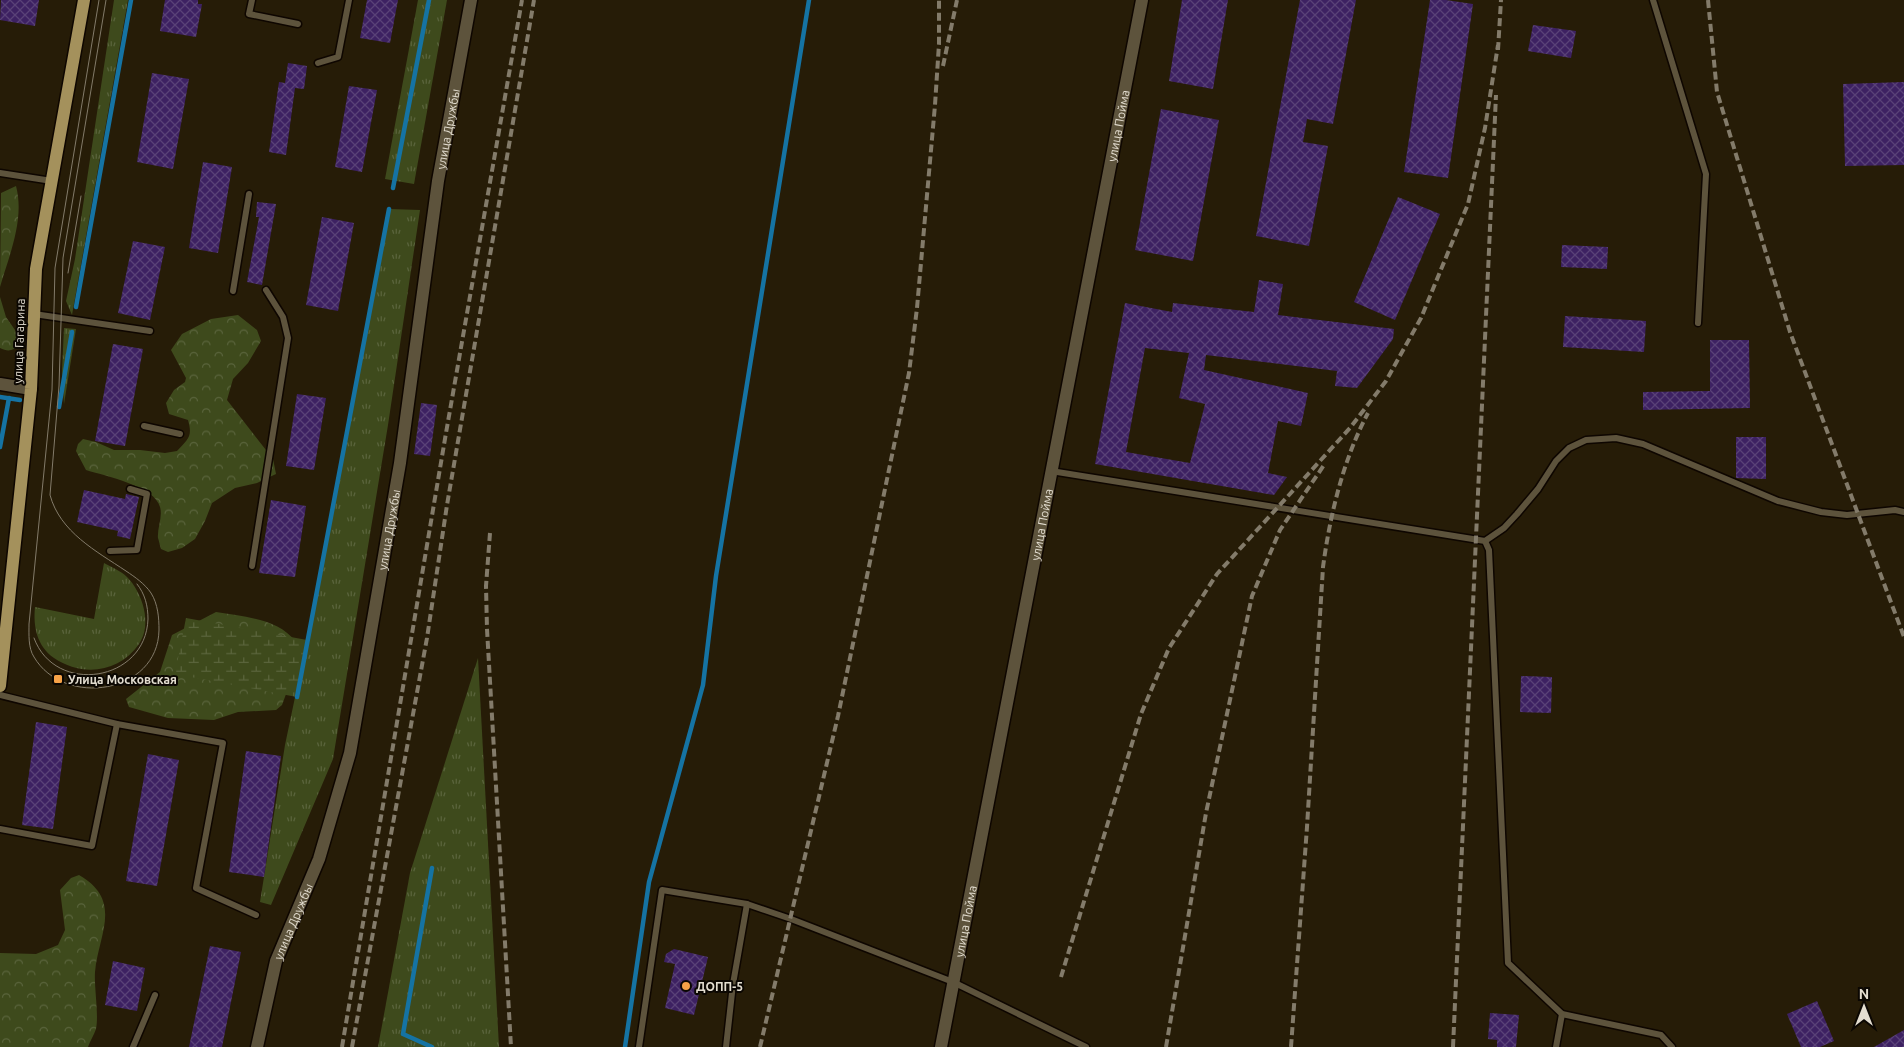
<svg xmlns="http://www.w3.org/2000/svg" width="1904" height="1047" viewBox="0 0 1904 1047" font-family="Ubuntu,sans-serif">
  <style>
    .grass { fill: url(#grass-tufts) }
    .forest { fill: url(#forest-crowns) }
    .wetland { fill: url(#wetland-marsh) }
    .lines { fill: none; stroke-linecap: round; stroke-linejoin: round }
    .stream { stroke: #1573a3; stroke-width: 4.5 }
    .building { fill: url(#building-cross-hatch); fill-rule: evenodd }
    .service-casing { stroke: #0e0600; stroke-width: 9 }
    .minor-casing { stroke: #0e0600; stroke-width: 15 }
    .secondary-casing { stroke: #0e0600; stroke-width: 15 }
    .primary-casing { stroke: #0e0600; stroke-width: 15 }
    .service { stroke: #5d533c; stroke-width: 6 }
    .minor { stroke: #5d533c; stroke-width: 12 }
    .secondary { stroke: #5d533c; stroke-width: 12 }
    .primary { stroke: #a4915c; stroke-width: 12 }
    .tram { stroke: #837b6a; stroke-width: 1 }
    .rail { stroke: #837b6a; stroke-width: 4; stroke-dasharray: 8 4; stroke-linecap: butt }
    .poi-dot { fill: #f6a247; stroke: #0b0702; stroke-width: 2 }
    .labels { text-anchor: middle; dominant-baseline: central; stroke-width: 4; stroke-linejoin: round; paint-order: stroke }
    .street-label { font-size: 12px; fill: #e3ddd0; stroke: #0b0702 }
    .poi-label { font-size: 12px; font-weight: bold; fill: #e3ddd0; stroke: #0b0702; text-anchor: start }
  </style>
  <defs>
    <pattern id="grass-tufts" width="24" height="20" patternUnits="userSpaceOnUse" patternTransform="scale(1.25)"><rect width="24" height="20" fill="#3e4a1c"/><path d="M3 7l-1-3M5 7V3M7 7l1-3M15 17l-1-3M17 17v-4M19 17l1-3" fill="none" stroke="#5a643c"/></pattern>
    <pattern id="forest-crowns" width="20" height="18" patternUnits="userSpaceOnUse" patternTransform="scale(1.25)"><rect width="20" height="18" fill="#3e4a1c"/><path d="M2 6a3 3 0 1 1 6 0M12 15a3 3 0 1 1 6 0" fill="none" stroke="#5a643c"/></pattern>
    <pattern id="wetland-marsh" width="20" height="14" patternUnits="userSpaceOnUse" patternTransform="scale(1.25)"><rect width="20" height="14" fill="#3e4a1c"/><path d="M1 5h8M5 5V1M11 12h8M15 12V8" fill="none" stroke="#5a643c"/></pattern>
    <pattern id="building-cross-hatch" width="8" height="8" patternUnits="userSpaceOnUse" patternTransform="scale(1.25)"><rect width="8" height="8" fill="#3d2162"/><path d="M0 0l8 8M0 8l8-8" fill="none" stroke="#594177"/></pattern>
  </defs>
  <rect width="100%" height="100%" fill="#261c07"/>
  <g class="grass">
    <path d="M114 0H128L72 315 66 301 75 259Z"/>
    <path d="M418 0H447L414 184 385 179Z"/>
    <path d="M389 209 420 210 388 425 333 759 271 905 260 902 285 745 307 640Z"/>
    <path d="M64 328 76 329 64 404 62 371Z"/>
    <path d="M104 563C111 567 121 571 127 577 142 592 153 624 139 644 119 673 82 677 54 658 37 646 33 627 35 607L94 619Z"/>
    <path d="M478 658 499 1047H378L410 873Z"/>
  </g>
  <g class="forest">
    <path d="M16 186C25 219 9 256 0 287L1 193Z"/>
    <path d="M0 297 6 317 15 330 19 345C13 351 8 352 0 348Z"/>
    <path d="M238 315 257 330 261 341 248 363 233 379 227 400 273 459 276 474 257 483 235 488 212 503 205 521 195 539 182 548 168 552 161 549C160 546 159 541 158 538 157 528 163 517 160 507 155 486 105 476 86 470L76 451 78 444 83 439 96 442 114 450H140L165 453 177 451C188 439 193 437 188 420L169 414 166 403 174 390 185 382 186 378 171 350 182 334 211 319Z"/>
    <path d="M216 612C244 617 278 618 296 642L293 675 282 705 276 710 238 712 214 720 168 718 129 707 126 699 160 672 172 635Z"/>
    <path d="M79 875C124 901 98 935 95 972 94 988 99 1014 96 1029 94 1035 90 1041 88 1047H0V953L36 954 58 945 65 930 60 890 71 878Z"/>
  </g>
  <path class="wetland" d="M186 618 307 640 297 697 175 674Z"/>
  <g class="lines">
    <g class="stream">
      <path d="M393 188 429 0"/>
      <path d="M76 307 131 0"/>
      <path d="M0 397 20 400"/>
      <path d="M59 407 72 332"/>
      <path d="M0 447 9 398"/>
      <path d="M297 697 389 209"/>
      <path d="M432 868 403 1034 432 1047"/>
      <path d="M625 1047 649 882 703 685 716 576 809 0"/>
    </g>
  </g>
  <g class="building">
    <path d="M1 0H39L35 26 0 20Z"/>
    <path d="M165 0H198V4H202L196 37 160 31Z"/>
    <path d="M367 0H398L390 43 360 38Z"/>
    <path d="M1182 0H1228L1213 89 1169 81Z"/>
    <path d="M1300 0H1356L1333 124 1307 119 1303 142 1328 146 1309 246 1256 236Z"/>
    <path d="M1430 0H1446L1473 4 1448 178 1404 172Z"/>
    <path d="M1533 25 1576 31 1571 58 1528 51Z"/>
    <path d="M288 63 307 66 304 89 295 88 286 155 269 152 279 82 285 83Z"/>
    <path d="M152 73 189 79 173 169 137 162Z"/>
    <path d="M1904 82V165L1845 166 1843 84Z"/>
    <path d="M349 86 377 90 362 172 335 167Z"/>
    <path d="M1161 109 1219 120 1193 261 1135 250Z"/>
    <path d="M203 162 232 167 218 253 189 248Z"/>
    <path d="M1398 197 1440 214 1395 320 1354 302Z"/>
    <path d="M257 202 276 204 262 285 247 282 259 217H256Z"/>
    <path d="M322 217 354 223 338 311 306 305Z"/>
    <path d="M133 241 165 247 150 320 118 313Z"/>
    <path d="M1562 245 1608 247 1607 269 1561 267Z"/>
    <path d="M1259 280 1283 284 1278 315 1394 329 1393 339 1357 388 1335 386 1337 371 1206 355 1204 370 1308 393 1301 426 1278 421 1268 473 1287 477 1274 495 1095 464 1125 303 1172 312 1173 303 1254 312ZM1145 348 1189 353 1179 398 1205 404 1190 463 1126 452Z"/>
    <path d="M1565 316 1646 321 1644 352 1563 347Z"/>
    <path d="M1710 340H1749L1750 408 1643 410V392L1710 391Z"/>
    <path d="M113 344 143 349 125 446 95 441Z"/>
    <path d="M297 394 326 398 314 470 286 466Z"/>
    <path d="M421 403 437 405 430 456 414 454Z"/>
    <path d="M1736 437H1766V479L1736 478Z"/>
    <path d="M84 490 125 499 126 494 139 497 130 539 117 536 118 531 77 522Z"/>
    <path d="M271 500 306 506 295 577 259 573Z"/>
    <path d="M1521 676 1552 677 1551 713 1520 712Z"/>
    <path d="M36 722 67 727 53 829 22 825Z"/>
    <path d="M246 751 281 756 264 877 229 872Z"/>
    <path d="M148 754 179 760 157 886 126 881Z"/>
    <path d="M210 946 241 952 222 1047H189Z"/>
    <path d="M674 949 708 957 694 1015 665 1008 675 964 664 962 666 954Z"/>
    <path d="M113 961 145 968 137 1011 105 1005Z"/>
    <path d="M1817 1001 1834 1041 1820 1047H1801L1787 1014Z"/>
    <path d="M1490 1013 1519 1015 1516 1047H1497V1040L1488 1039Z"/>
    <path d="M1904 1030V1047H1874Z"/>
  </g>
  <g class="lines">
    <defs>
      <g id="service">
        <path d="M252 0 249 14 298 24"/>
        <path d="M1653 0 1706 174 1698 323"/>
        <path d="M318 63 338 57 349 0"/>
        <path d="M0 173 52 181"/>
        <path d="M233 291 249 194"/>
        <path d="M34 314 150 331"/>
        <path d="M144 426 180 434"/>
        <path d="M1051 471 1485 541 1489 550 1508 963 1562 1014 1661 1035 1672 1047"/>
        <path d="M1485 541 1504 528 1517 514 1538 489 1556 461 1569 448 1586 440 1616 438 1643 444 1778 501 1821 512 1847 515 1895 510 1904 512"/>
        <path d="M110 551 137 550 147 494 130 489"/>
        <path d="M252 566 288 338 283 317 266 290"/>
        <path d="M0 695 117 724 223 743 196 888 256 915"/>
        <path d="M0 829 92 846 117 724"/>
        <path d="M133 1047 155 995"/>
        <path d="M639 1047 662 890 747 904 791 919 953 982 1086 1047"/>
        <path d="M726 1047 733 984 747 904"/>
        <path d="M1556 1047 1562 1014"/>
      </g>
      <g id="minor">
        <path d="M0 384 31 389"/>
        <path id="s1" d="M257 1047 276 961 319 859 350 753 400 463 438 181 471 0"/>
      </g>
      <g id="secondary">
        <path id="s2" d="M941 1047 1142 0"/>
      </g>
      <path id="primary" d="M0 686 31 389 36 269 84 0"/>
    </defs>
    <use href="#service" class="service-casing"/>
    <use href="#minor" class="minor-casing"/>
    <use href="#secondary" class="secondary-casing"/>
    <use href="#primary" class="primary-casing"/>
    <use href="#service" class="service"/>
    <use href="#minor" class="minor"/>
    <use href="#secondary" class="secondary"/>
    <use href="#primary" class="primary"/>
    <g class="tram">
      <path d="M99 0 55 268 52 390 29 624C29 634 28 648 34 657 64 708 158 694 159 630 159 618 158 604 151 593 145 584 135 577 126 571 96 551 60 532 50 495L59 386 63 258 106 0"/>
      <path d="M68 273 81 196"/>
      <path d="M34 638C55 696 146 682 148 619 148 606 145 594 137 584"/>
    </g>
    <g class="rail">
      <path d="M1708 0 1717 92 1790 332 1904 637"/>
      <path d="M1498 50 1501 0"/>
      <path d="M943 66 957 0"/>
      <path d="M490 533 486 586 487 629 511 1047"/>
      <path d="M1061 977 1141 714 1169 648 1217 574 1350 428 1386 381 1421 318 1468 204 1485 128 1498 45"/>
      <path d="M342 1047 446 433 522 0"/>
      <path d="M352 1047 427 638 447 505 534 0"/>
      <path d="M760 1047 838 716 909 373 917 308 935 105 939 44V0"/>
      <path d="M1166 1047 1206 813 1252 596 1280 530 1324 465"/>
      <path d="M1291 1047 1307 827 1323 567C1330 515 1343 460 1368 413"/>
      <path d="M1453 1047 1496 95"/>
    </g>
  </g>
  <g class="poi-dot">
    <rect x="53" y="674" width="10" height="10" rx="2.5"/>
    <circle cx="686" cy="986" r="5"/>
  </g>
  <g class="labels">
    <g class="street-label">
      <text stroke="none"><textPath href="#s2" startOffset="938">улица Пойма</textPath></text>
      <text stroke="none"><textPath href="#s1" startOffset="941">улица Дружбы</textPath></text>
      <text transform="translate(19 341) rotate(-88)">улица Гагарина</text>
      <text stroke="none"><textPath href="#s2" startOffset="532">улица Пойма</textPath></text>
      <text stroke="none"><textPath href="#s1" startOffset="536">улица Дружбы</textPath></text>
      <text stroke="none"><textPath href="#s1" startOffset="131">улица Дружбы</textPath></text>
      <text stroke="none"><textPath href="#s2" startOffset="128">улица Пойма</textPath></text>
    </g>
    <g class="poi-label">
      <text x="68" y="679">Улица Московская</text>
      <text x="696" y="986">ДОПП-5</text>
    </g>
  </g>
  <g transform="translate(1864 1007)" stroke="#0b0702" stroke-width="4" paint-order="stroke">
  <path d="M0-4L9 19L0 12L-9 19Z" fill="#e3ddd0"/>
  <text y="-8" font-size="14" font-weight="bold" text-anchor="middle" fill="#e3ddd0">N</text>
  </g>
</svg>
